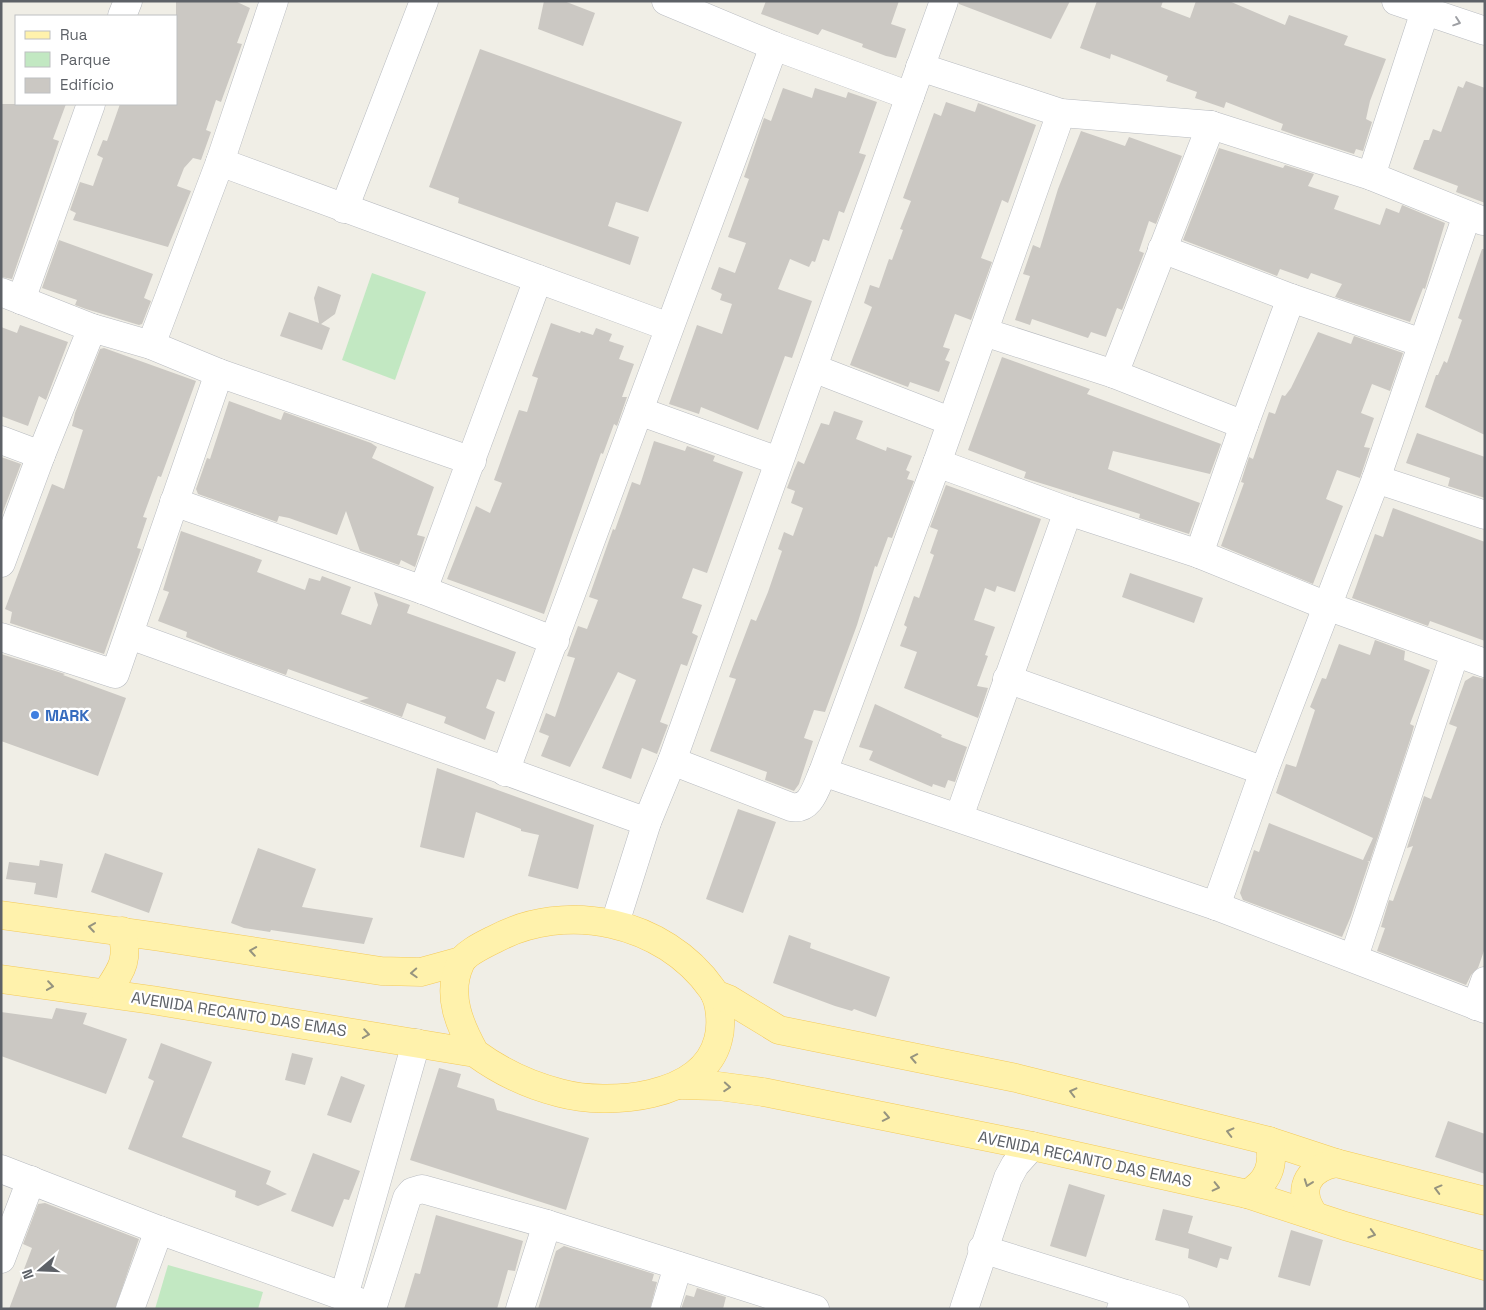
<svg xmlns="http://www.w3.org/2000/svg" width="1486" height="1310" viewBox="0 0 1486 1310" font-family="'Space Grotesk',sans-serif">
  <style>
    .green { fill: #c2e8c2 }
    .building { fill: #cbc8c3 }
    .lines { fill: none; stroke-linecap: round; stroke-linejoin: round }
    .minor-casing { stroke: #b8bbc0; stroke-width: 29 }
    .major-casing { stroke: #f4ca5a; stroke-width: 29 }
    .minor { stroke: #fff; stroke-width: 28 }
    .major { stroke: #fff2ac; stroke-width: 28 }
    .oneway { stroke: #9ea0a4 }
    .oneway2 { stroke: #96947f }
    .shop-dot { fill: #3f7fe0; stroke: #fff; stroke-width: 2 }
    .labels { text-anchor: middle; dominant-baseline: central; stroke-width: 4.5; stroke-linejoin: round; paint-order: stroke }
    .shop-label { font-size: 16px; font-weight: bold; fill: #366cbe; stroke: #fff; text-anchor: start }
    .street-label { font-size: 16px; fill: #5d6167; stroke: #fff }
  </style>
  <rect width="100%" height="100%" fill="#f0eee6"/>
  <g class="green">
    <path d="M372 273 426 292 395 380 342 360Z"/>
    <path d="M168 1265 263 1292 258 1309H155Z"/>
  </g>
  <g class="building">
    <path d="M176 1H235L250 8 237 43 242 44 221 102 216 100 206 130 211 132 201 160 193 158 184 168 177 186 191 191 168 247 73 220 76 213 70 210 80 182 93 186 103 158 97 155 103 140 107 141 120 104H176Z"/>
    <path d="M544 1H564L595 13 583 46 538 29Z"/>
    <path d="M766 1H899L891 24 906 29 896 58 886 56 862 47 863 44 822 29 818 35 761 14Z"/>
    <path d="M959 1H1070L1051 39 959 4Z"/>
    <path d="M1097 1H1163L1161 7 1190 18 1196 1H1229L1285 25 1289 15 1348 36 1344 45 1386 59 1370 101 1366 119 1372 122 1363 151 1356 149 1354 154 1295 135 1281 130 1283 124 1226 102 1224 108 1195 98 1197 92 1166 81 1168 76 1140 65 1111 54 1110 59 1080 48Z"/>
    <path d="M480 49 682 122 648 212 616 202 608 226 639 237 630 265 458 203 459 198 429 187Z"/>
    <path d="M1466 81 1485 88V203L1456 192 1458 186 1413 169 1424 140H1429L1433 129 1441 132 1458 86 1463 88Z"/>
    <path d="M783 88 812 98 815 88 846 98 848 92 877 102 859 153 866 155 844 213 839 211 829 241 823 239 815 262 812 261 809 267 790 259 778 289 812 301 792 358 785 356 758 430 701 407 699 414 669 404 697 325 722 334 732 304 720 300 722 294 711 289 719 267 735 273 746 243 728 237 749 179 744 177 764 118 771 121Z"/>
    <path d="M946 102 975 112 978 103 1036 125 1008 203 1002 200 981 258 992 262 971 320 955 314 943 347 950 349 945 360 950 362 939 392 910 382 908 387 850 365 872 307 864 303 870 285 879 288 889 259 892 260 903 230 900 229 911 201 903 198 934 113 941 116Z"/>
    <path d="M1 104H66L53 139 59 141 12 279 1 277Z"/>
    <path d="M1081 131 1125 146 1129 137 1182 156 1156 224 1149 221 1139 251 1144 253 1122 310 1117 308 1106 337 1091 332 1088 338 1032 319 1030 325 1015 320 1030 276 1023 274 1033 245 1040 248 1058 189Z"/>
    <path d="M1219 148 1283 168 1285 165 1314 174 1308 186 1339 196 1334 209 1380 225 1386 208 1399 213 1402 205 1445 223 1425 289 1423 288 1410 322 1335 297 1342 284 1311 273 1308 279 1280 269 1277 276 1183 240Z"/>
    <path d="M59 240 153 274 144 298 151 301 142 324 139 325 86 309 75 305 77 300 42 288Z"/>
    <path d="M1482 249H1485V435L1425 407 1436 375H1438L1444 361 1447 363 1462 320 1458 318Z"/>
    <path d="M318 286 341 295 335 314 321 324 330 328 322 350 280 336 289 312 319 323 314 298Z"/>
    <path d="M551 323 580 333 581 331 593 335 596 328 612 334 609 341 624 346 619 359 634 364 622 397H627L617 426 614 424 603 454 601 453 544 614 447 579 476 506 490 513 502 483 494 480 519 410 527 412 538 378 532 376Z"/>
    <path d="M20 325 68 342 46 400 39 396 28 426 1 416V327L17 333Z"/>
    <path d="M1318 332 1351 344 1354 336 1403 353 1390 391 1372 384 1361 413 1374 418 1364 447 1370 448 1360 478 1337 470 1326 499 1343 506 1313 584 1221 546 1244 483 1241 482 1249 457 1253 459 1269 412 1275 414 1282 395 1285 396 1291 388Z"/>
    <path d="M104 348 196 381 161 477 158 476 143 517 147 518 137 548 141 549 104 654 10 623 12 612 5 609 52 484 64 489 83 430 72 426 75 413 100 349Z"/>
    <path d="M1002 357 1090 389 1087 394 1221 444 1210 474 1113 451 1108 469 1200 503 1189 534 1139 518 1140 514 1024 478 1026 472 968 450Z"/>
    <path d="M229 401 281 420 284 412 371 443 377 447 372 458 434 487 417 535 425 537 415 567 401 560 399 565 360 551 346 511 337 535 289 518 279 516 277 522 198 494 196 489 207 458 210 459Z"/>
    <path d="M834 411 863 421 856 439 886 451 887 447 912 456 906 470 910 472 907 479 914 481 892 538 888 537 877 567 875 566 857 625 825 712 814 710 804 738 813 741 799 784 794 791 765 780 767 772 710 751 736 679 729 677 751 619 756 621 768 592 782 551 778 549 784 532 793 536 803 508 791 503 795 491 787 488 794 470 798 461 804 464 821 423 829 425Z"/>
    <path d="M1417 433 1485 457V498L1448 486 1450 478 1406 463Z"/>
    <path d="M654 441 685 451 687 446 715 456 713 461 743 472 707 573 693 568 682 598 702 605 692 633 698 636 687 666 681 664 660 722 668 725 657 754 642 748 631 779 602 768 636 680 618 672 570 767 541 756 549 736 539 732 546 713 555 717 575 658 567 656 578 626 587 629 598 600 589 597 613 529 615 530 632 482 640 485Z"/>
    <path d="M1 457 21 464 1 517Z"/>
    <path d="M946 485 1041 519 1015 592 997 586 995 592 985 588 974 620 995 627 985 655 988 656 977 686 988 688 978 718 904 688 917 652 900 646 907 627 904 625 914 596 919 598 934 555 930 553 938 530 930 527Z"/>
    <path d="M1393 508 1485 542V641L1430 621 1428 626 1352 598 1375 534 1383 537Z"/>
    <path d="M181 531 262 560 257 572 305 590 309 578 320 581 322 576 351 587 341 614 371 625 378 605 374 592 410 605 407 613 516 652 505 682 497 679 486 708 495 712 485 740 444 723 446 717 407 703 402 717 359 701 369 698 288 669 286 675 228 654 186 637 187 632 158 621 169 592 163 590Z"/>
    <path d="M1130 573 1203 598 1194 623 1122 597Z"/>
    <path d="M1375 640 1405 651 1404 660 1430 670 1410 724 1414 726 1411 737 1370 861 1367 862H1369L1351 916 1342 937 1243 900 1240 893 1254 850 1259 852 1269 823 1363 860 1373 838 1276 793 1286 764 1296 767 1315 710 1310 707 1322 678 1326 679 1339 644 1370 655Z"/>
    <path d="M1 654 65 674 63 675 126 698 98 776 1 741Z"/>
    <path d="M1473 676 1485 679V948L1478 968 1471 975 1466 985 1377 951 1385 928 1381 927 1389 900 1393 901 1413 846 1407 848 1424 796 1431 799 1457 727 1449 724 1465 681Z"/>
    <path d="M875 704 942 735 941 737 967 747 955 782 948 780 945 788 933 784 932 787 869 760 873 751 859 747Z"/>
    <path d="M437 768 594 825 578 889 528 876 539 835 521 831V829L476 812 464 858 420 847Z"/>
    <path d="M738 809 776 822 743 913 706 899Z"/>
    <path d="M258 848 316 869 302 907 373 918 364 944 271 930 270 932 244 928 231 923Z"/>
    <path d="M105 853 163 873 149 913 91 892Z"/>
    <path d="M40 860 63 864 57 898 34 894 36 883 6 879 9 862 39 866Z"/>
    <path d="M789 935 811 943 810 948 890 977 876 1017 854 1009 852 1011 835 1006 773 983Z"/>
    <path d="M56 1008 87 1013 83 1024 127 1039 106 1094 1 1056V1012L52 1019Z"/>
    <path d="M161 1043 212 1062 182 1137 271 1171 266 1184 287 1194 258 1206 235 1197 236 1191 128 1149 154 1081 148 1078Z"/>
    <path d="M292 1053 313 1058 305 1085 285 1080Z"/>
    <path d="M439 1068 461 1074 457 1087 494 1099 497 1110 589 1138 566 1210 410 1160Z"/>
    <path d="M341 1076 365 1085 351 1123 327 1115Z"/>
    <path d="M1448 1121 1485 1134V1174L1435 1157Z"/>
    <path d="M313 1153 360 1171 349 1200 344 1199 333 1227 291 1211Z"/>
    <path d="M1069 1184 1105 1195 1086 1257 1050 1246Z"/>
    <path d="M45 1203 139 1239 115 1309H9L32 1248 23 1244 38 1204Z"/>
    <path d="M1163 1209 1193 1216 1188 1233 1232 1247 1228 1260 1220 1258 1217 1268 1188 1258 1189 1249 1155 1240Z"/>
    <path d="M436 1215 523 1241 515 1271 508 1270 497 1309H404L415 1273 420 1274Z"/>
    <path d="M1291 1230 1323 1240 1310 1286 1278 1277Z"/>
    <path d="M564 1246 654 1274 652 1281 657 1282 650 1309H538L556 1251Z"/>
    <path d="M697 1288 726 1297 723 1309H681L686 1295 694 1297Z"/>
  </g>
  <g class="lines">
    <defs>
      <g id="minor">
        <path d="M666 1 774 46 910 96"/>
        <path d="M1396 1 1485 31"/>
        <path d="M122 16 128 1"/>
        <path d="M920 67 1061 113 1211 125 1371 176 1483 221"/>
        <path d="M220 162 669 327"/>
        <path d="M1371 176 1425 11"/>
        <path d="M344 209 424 1"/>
        <path d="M1162 249 1291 298 1244 425 1199 554"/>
        <path d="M1 292 92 328 151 345 219 373 472 461"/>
        <path d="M1291 298 1422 343"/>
        <path d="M21 300 91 104"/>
        <path d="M984 332 1114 374 1244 425"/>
        <path d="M151 345 220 162 274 1"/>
        <path d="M813 368 950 421"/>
        <path d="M1114 374 1211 125"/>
        <path d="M639 411 778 461"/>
        <path d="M1 440 41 455"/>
        <path d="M937 463 1068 511 1199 554 1327 606 1485 663"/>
        <path d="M1376 479 1485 515"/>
        <path d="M174 502 423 590 555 641"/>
        <path d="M1 563 41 455 92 328"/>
        <path d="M423 590 538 279"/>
        <path d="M130 635 647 822"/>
        <path d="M1 637 115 674 219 373"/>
        <path d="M1007 679 1264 771"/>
        <path d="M672 761 791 807C811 811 816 787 823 772L937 463 1061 113"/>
        <path d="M505 772 774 46"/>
        <path d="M823 772 1216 906 1485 1009"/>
        <path d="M959 817 1068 511"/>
        <path d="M1216 906 1264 771 1376 479 1467 215"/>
        <path d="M615 923 647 822 672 761 944 1"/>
        <path d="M1354 957 1455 653"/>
        <path d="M1476 1006 1485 981"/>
        <path d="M1 1169 159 1230 373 1307"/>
        <path d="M982 1249 1126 1294 1121 1309"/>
        <path d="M1 1259 31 1180"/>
        <path d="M1126 1294 1175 1309"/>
        <path d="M344 1296 416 1043"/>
        <path d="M130 1309 159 1230"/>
        <path d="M372 1309 407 1198 412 1192 422 1189 547 1224 815 1309"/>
        <path d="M520 1309 547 1224"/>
        <path d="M665 1309 678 1266"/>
        <path d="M964 1309 1008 1178 1015 1165 1032 1146"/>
      </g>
      <g id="major">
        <path d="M1 915 160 937 381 971 421 972 461 961"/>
        <path d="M1 979 152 1000 475 1053C501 1072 528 1085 560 1093 608 1106 703 1099 718 1040 722 1026 721 1002 712 989 664 921 566 900 493 940 483 945 464 954 460 964 446 995 460 1026 475 1053"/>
        <path d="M106 993C122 969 129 961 122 931"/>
        <path d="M715 994 728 999 779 1030 1016 1078 1269 1141 1336 1163 1485 1201"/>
        <path d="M678 1085 718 1086 763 1092 1032 1146 1247 1194 1345 1226 1485 1266"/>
        <path d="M1247 1194C1268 1182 1275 1165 1269 1141"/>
        <path d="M1315 1216C1296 1191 1306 1169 1336 1163"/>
      </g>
    </defs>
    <use href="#minor" class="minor-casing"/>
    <use href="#major" class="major-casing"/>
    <use href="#minor" class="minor"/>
    <use href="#major" class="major"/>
  </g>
  <defs><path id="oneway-chevron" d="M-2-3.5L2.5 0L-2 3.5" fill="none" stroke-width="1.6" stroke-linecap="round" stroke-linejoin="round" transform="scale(1.25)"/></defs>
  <use class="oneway" href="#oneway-chevron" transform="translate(1457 22) rotate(19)"/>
  <g class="oneway2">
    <use href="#oneway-chevron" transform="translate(92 927) rotate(-172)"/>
    <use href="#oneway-chevron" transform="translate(253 951) rotate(-171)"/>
    <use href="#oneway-chevron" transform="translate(414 973) rotate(177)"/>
    <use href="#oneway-chevron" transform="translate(50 986) rotate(8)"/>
    <use href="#oneway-chevron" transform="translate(366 1034) rotate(9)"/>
    <use href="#oneway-chevron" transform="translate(914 1058) rotate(-169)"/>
    <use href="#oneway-chevron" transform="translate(727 1087) rotate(4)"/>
    <use href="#oneway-chevron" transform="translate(1073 1092) rotate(-166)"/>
    <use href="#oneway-chevron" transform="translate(886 1117) rotate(11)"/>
    <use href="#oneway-chevron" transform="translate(1230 1132) rotate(-166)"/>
    <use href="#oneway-chevron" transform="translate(1308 1183) rotate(110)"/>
    <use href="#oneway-chevron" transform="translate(1216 1187) rotate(13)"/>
    <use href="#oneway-chevron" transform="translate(1438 1189) rotate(-165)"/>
    <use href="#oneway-chevron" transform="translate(1372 1234) rotate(16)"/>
  </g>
  <circle class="shop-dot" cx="35" cy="715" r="5"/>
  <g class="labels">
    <g class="shop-label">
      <text x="45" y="715">MARK</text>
    </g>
    <g class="street-label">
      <text transform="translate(239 1014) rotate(9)">AVENIDA RECANTO DAS EMAS</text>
      <text transform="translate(1085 1159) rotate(12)">AVENIDA RECANTO DAS EMAS</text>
    </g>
  </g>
  <rect width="1486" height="1310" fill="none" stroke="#5d6167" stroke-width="5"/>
  <rect x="15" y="15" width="162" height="90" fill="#ffffff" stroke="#bec0c2"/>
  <rect x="25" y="31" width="25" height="8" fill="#fff2ac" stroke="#bec0c2"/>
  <text x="60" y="40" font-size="15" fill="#5d6167">Rua</text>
  <rect x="25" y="52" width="25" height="15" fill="#c2e8c2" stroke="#bec0c2"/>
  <text x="60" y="65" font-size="15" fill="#5d6167">Parque</text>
  <rect x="25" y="78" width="25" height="15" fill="#cbc8c3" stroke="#bec0c2"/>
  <text x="60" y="90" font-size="15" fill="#5d6167">Edifício</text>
  <g transform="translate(40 1270) rotate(251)" stroke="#ffffff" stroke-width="4" paint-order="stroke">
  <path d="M0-4L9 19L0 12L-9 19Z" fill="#5d6167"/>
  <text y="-8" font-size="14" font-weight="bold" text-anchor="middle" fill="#5d6167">N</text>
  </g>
</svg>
